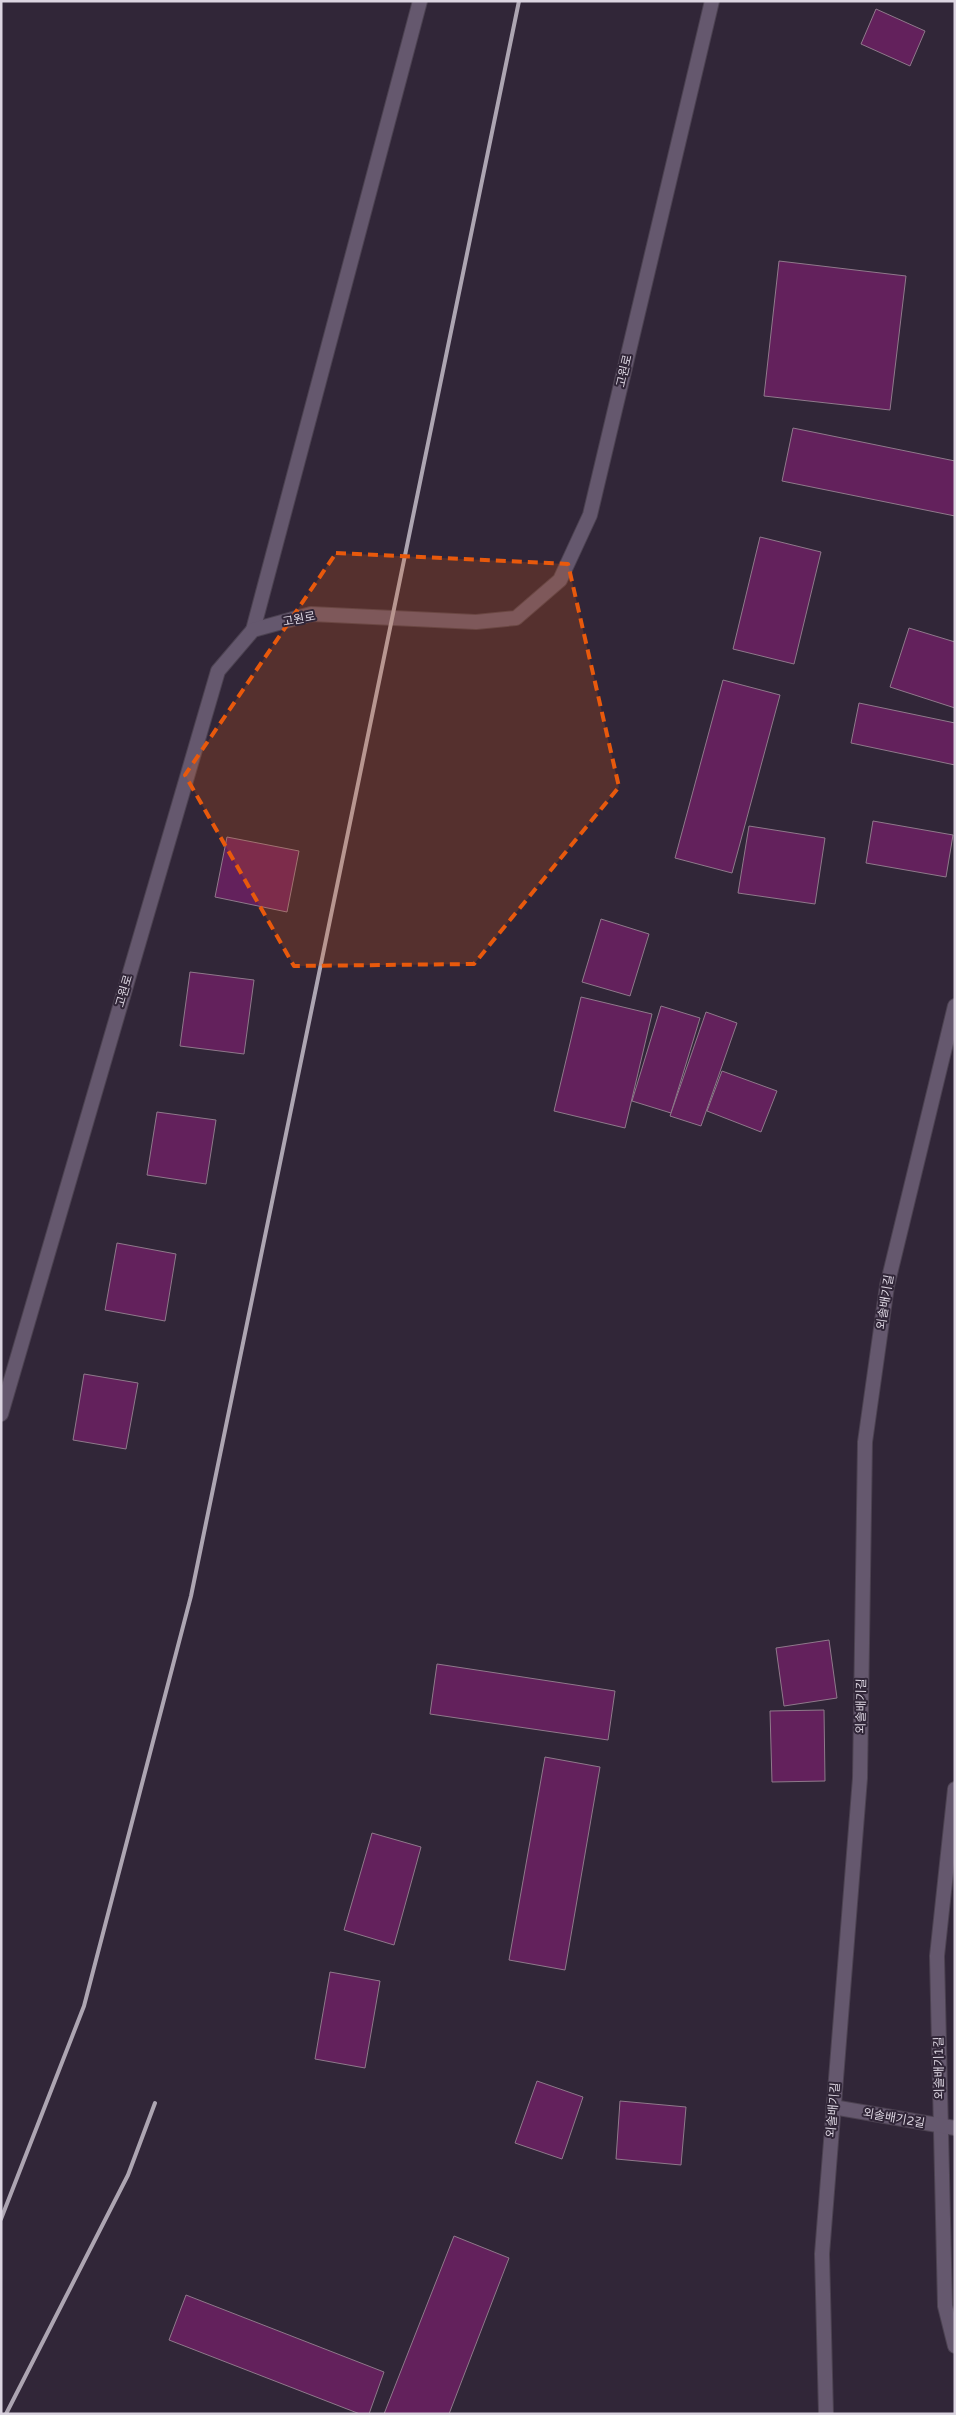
<svg xmlns="http://www.w3.org/2000/svg" width="956" height="2415" viewBox="0 0 956 2415" font-family="'Varela Round','Noto Sans KR',sans-serif">
  <rect width="100%" height="100%" fill="#312638"/>
  <g fill="#63215c" stroke="#8f798b">
    <path d="M 876,9 L 925,31 L 910,66 L 861,44 Z"/>
    <path d="M 779,261 L 906,276 L 890,410 L 764,396 Z"/>
    <path d="M 793,428 L 955,461 L 955,516 L 782,481 Z"/>
    <path d="M 760,537 L 821,552 L 794,664 L 733,649 Z"/>
    <path d="M 909,628 L 955,642 L 955,708 L 890,687 Z"/>
    <path d="M 723,680 L 780,695 L 732,873 L 675,858 Z"/>
    <path d="M 859,703 L 955,723 L 955,765 L 851,743 Z"/>
    <path d="M 873,821 L 953,835 L 946,877 L 866,863 Z"/>
    <path d="M 749,826 L 825,838 L 815,904 L 738,893 Z"/>
    <path d="M 227,837 L 299,851 L 287,912 L 215,897 Z"/>
    <path d="M 601,919 L 649,934 L 630,996 L 582,982 Z"/>
    <path d="M 190,972 L 254,980 L 244,1054 L 180,1046 Z"/>
    <path d="M 581,997 L 652,1014 L 625,1128 L 554,1111 Z"/>
    <path d="M 661,1006 L 700,1018 L 671,1113 L 632,1101 Z"/>
    <path d="M 706,1012 L 737,1023 L 701,1126 L 670,1116 Z"/>
    <path d="M 722,1071 L 777,1091 L 761,1132 L 707,1111 Z"/>
    <path d="M 157,1112 L 216,1120 L 206,1184 L 147,1175 Z"/>
    <path d="M 117,1243 L 176,1254 L 165,1321 L 105,1310 Z"/>
    <path d="M 84,1374 L 138,1383 L 126,1449 L 73,1440 Z"/>
    <path d="M 829,1640 L 837,1698 L 784,1706 L 776,1648 Z"/>
    <path d="M 437,1664 L 615,1691 L 608,1740 L 430,1714 Z"/>
    <path d="M 824,1710 L 825,1781 L 772,1782 L 770,1711 Z"/>
    <path d="M 545,1757 L 600,1767 L 565,1970 L 509,1960 Z"/>
    <path d="M 372,1833 L 421,1847 L 394,1945 L 344,1930 Z"/>
    <path d="M 330,1972 L 380,1981 L 365,2068 L 315,2059 Z"/>
    <path d="M 537,2081 L 583,2097 L 562,2159 L 515,2143 Z"/>
    <path d="M 620,2101 L 686,2107 L 681,2165 L 616,2159 Z"/>
    <path d="M 454,2236 L 509,2258 L 449,2414 L 384,2414 Z"/>
    <path d="M 186,2295 L 384,2372 L 369,2414 L 360,2414 L 169,2340 Z"/>
  </g>
  <g fill="none" stroke-linecap="round" stroke-linejoin="round">
    <g stroke="#4c4251" stroke-width="16">
      <g id="minor">
        <path d="M 253,630 L 420,1"/>
        <path d="M 955,1789 L 937,1956 L 945,2306 L 955,2346"/>
        <path d="M 833,2107 L 955,2128"/>
        <path d="M 826,2414 L 822,2254 L 860,1778 L 865,1442 L 887,1286 L 955,1006"/>
      </g>
    </g>
    <g stroke="#4c4251" stroke-width="16">
      <path id="tertiary" d="M 1,1414 L 218,671 L 253,630 L 311,614 L 476,622 L 516,618 L 560,580 L 590,515 L 712,1"/>
    </g>
    <use href="#minor" stroke="#65586e" stroke-width="14"/>
    <use href="#tertiary" stroke="#65586e" stroke-width="14"/>
    <g stroke="#ada5b2" stroke-width="4">
      <path d="M 1,2219 L 84,2006 L 191,1596 L 519,1"/>
      <path d="M 6,2414 L 128,2175 L 155,2103"/>
    </g>
  </g>
  <path fill="#e8590c" fill-opacity="0.2" stroke="#e8590c" stroke-width="4" stroke-dasharray="10 6" stroke-linejoin="round" d="M 336,553 L 568,564 L 619,787 L 474,964 L 294,966 L 185,775 Z"/>
  <g text-anchor="middle" stroke-width="4" stroke-linejoin="round" paint-order="stroke">
    <g font-size="12" fill="#dcd5e1" stroke="#312638">
      <text transform="translate(624 371) rotate(-77)" y="4">고원로</text>
      <text transform="translate(299 619) rotate(-11)" y="4">고원로</text>
      <text transform="translate(124 991) rotate(-74)" y="4">고원로</text>
      <text transform="translate(885 1302) rotate(-81)" y="4">외솔배기길</text>
      <text transform="translate(861 1706) rotate(-89)" y="4">외솔배기길</text>
      <text transform="translate(939 2068) rotate(-91)" y="4">외솔배기1길</text>
      <text transform="translate(833 2110) rotate(-85)" y="4">외솔배기길</text>
      <text transform="translate(894 2118) rotate(10)" y="4">외솔배기2길</text>
    </g>
  </g>
  <rect width="956" height="2415" fill="none" stroke="#dcd5e1" stroke-width="5"/>
</svg>
